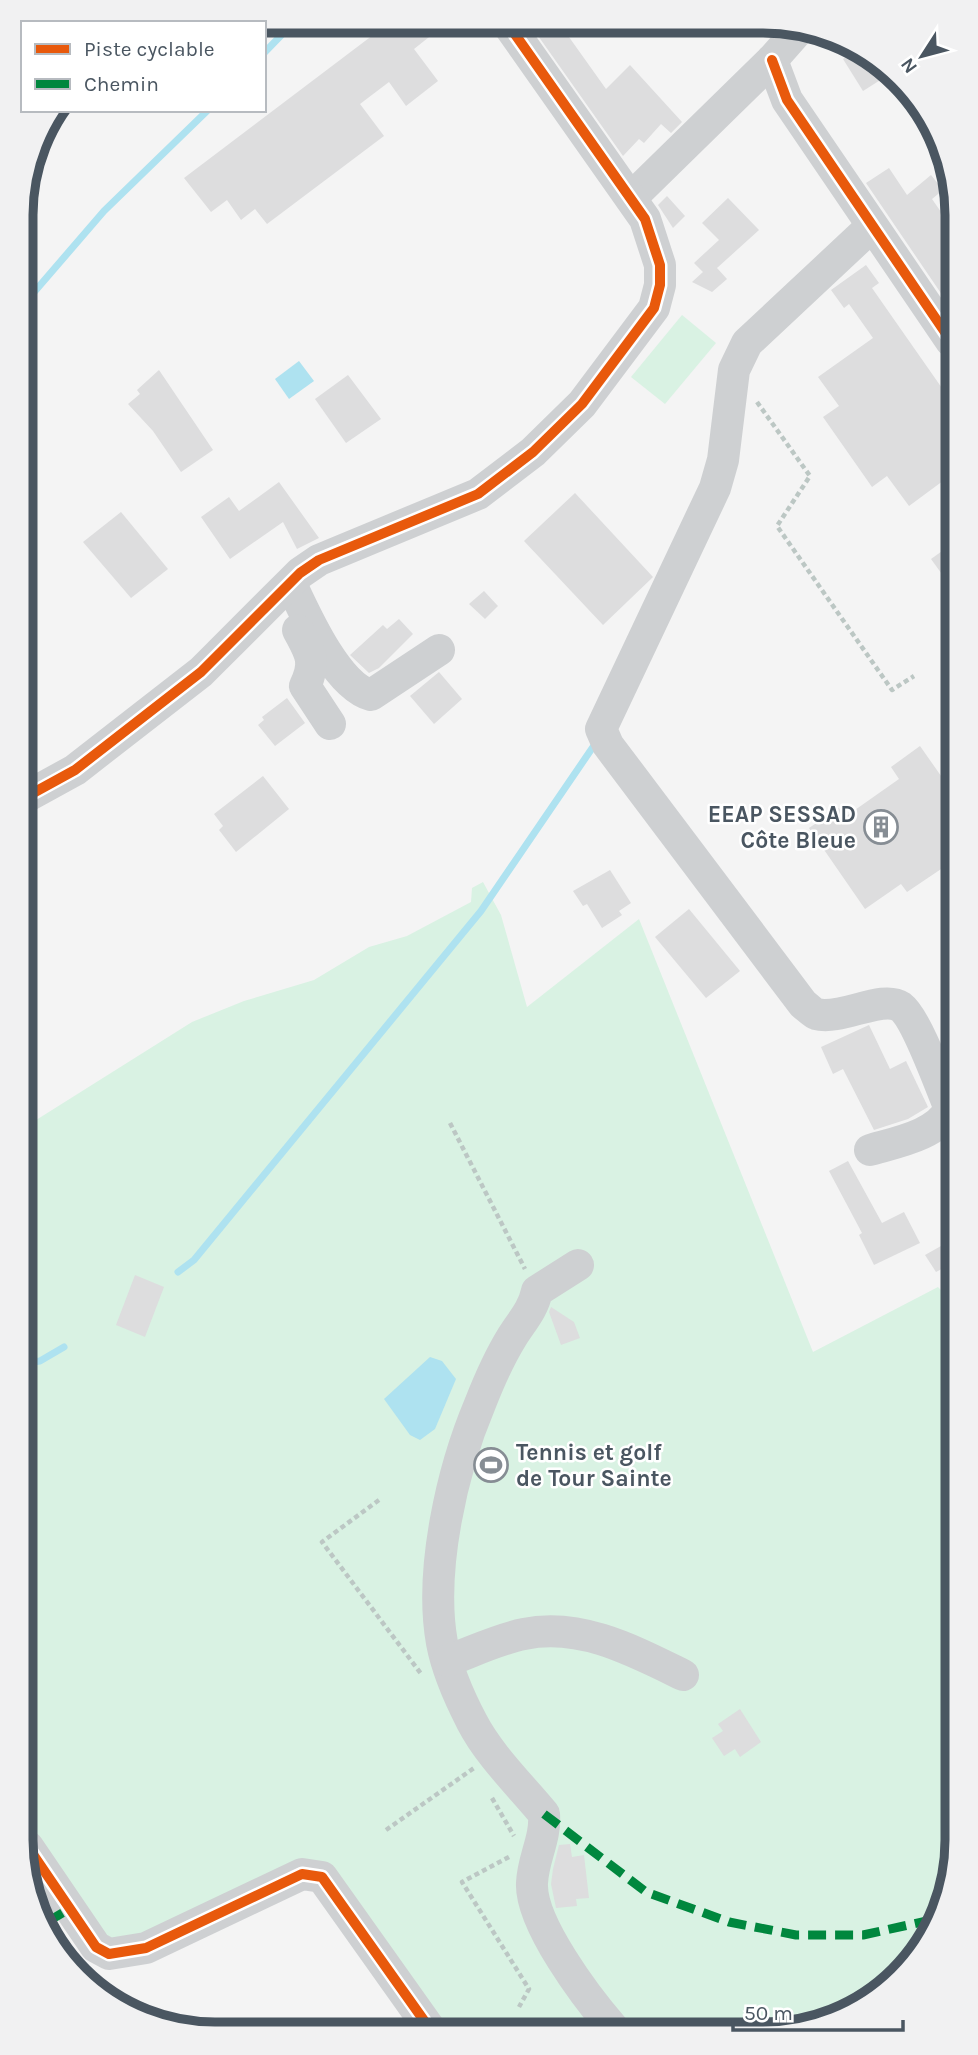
<svg xmlns="http://www.w3.org/2000/svg" width="978" height="2055" viewBox="0 0 978 2055" font-family="Karla,sans-serif">
  <rect width="100%" height="100%" fill="#f4f4f4"/>
  <g fill="#d9f2e3">
    <path d="M 682,315 L 716,343 L 665,404 L 631,377 Z"/>
    <path d="M 483,882 L 501,915 L 527,1007 L 639,919 L 813,1352 L 938,1287 L 955,1305 L 956,1578 L 947,1603 L 956,1628 L 957,1853 L 942,1914 L 909,1967 L 813,2027 L 447,2029 L 320,1867 L 147,1940 L 101,1941 L 28,1835 L 25,1127 L 192,1022 L 244,1001 L 314,980 L 369,947 L 407,936 L 471,902 L 472,888 Z"/>
  </g>
  <g fill="#aee2f0">
    <path d="M 299,361 L 314,381 L 289,399 L 275,379 Z"/>
    <path d="M 430,1357 L 442,1361 L 456,1379 L 435,1429 L 420,1440 L 410,1435 L 384,1399 Z"/>
  </g>
  <g fill="none" stroke-linecap="round" stroke-linejoin="round">
    <g stroke="#aee2f0" stroke-width="7">
      <path d="M 264,53 L 295,21"/>
      <path d="M 23,305 L 104,211 L 208,110"/>
      <path d="M 178,1272 L 194,1260 L 481,911 L 595,744"/>
      <path d="M 26,1363 L 40,1361 L 64,1347"/>
    </g>
  </g>
  <g fill="#ddddde">
    <path d="M 384,22 L 448,22 L 414,49 L 438,81 L 406,106 L 389,82 L 360,104 L 384,136 L 267,224 L 255,209 L 241,220 L 227,200 L 211,212 L 184,178 L 373,35 L 371,32 Z"/>
    <path d="M 529,23 L 559,23 L 606,89 L 630,65 L 682,122 L 671,133 L 661,124 L 644,143 L 639,139 L 623,156 Z"/>
    <path d="M 855,52 L 891,70 L 893,72 L 863,91 L 843,59 Z"/>
    <path d="M 889,168 L 907,195 L 931,175 L 943,190 L 932,199 L 950,225 L 951,308 L 866,183 Z"/>
    <path d="M 667,196 L 685,216 L 673,228 L 658,205 Z"/>
    <path d="M 728,198 L 759,230 L 717,268 L 727,279 L 712,292 L 692,282 L 703,272 L 694,263 L 719,240 L 702,223 Z"/>
    <path d="M 866,265 L 879,283 L 872,288 L 951,401 L 951,475 L 909,506 L 887,476 L 872,487 L 823,417 L 839,406 L 818,377 L 873,338 L 849,304 L 844,308 L 831,290 Z"/>
    <path d="M 159,370 L 213,450 L 181,472 L 153,431 L 128,404 L 140,394 L 137,390 Z"/>
    <path d="M 348,375 L 381,419 L 346,443 L 315,399 Z"/>
    <path d="M 279,482 L 319,538 L 297,549 L 283,522 L 230,559 L 201,517 L 229,497 L 239,511 Z"/>
    <path d="M 575,493 L 653,577 L 603,625 L 524,541 Z"/>
    <path d="M 121,512 L 168,569 L 131,598 L 83,542 Z"/>
    <path d="M 952,544 L 952,588 L 931,559 Z"/>
    <path d="M 484,591 L 498,606 L 485,619 L 469,604 Z"/>
    <path d="M 399,619 L 413,634 L 379,668 L 369,673 L 350,655 L 383,625 L 387,629 Z"/>
    <path d="M 439,672 L 462,699 L 434,724 L 410,696 Z"/>
    <path d="M 287,698 L 305,723 L 275,746 L 258,725 L 264,720 L 262,717 Z"/>
    <path d="M 920,746 L 953,793 L 953,861 L 907,892 L 901,884 L 865,909 L 809,828 L 839,808 L 845,817 L 899,779 L 891,767 Z"/>
    <path d="M 263,776 L 289,809 L 236,852 L 219,830 L 223,826 L 214,814 Z"/>
    <path d="M 610,870 L 631,903 L 619,911 L 622,915 L 602,928 L 587,904 L 583,906 L 573,891 Z"/>
    <path d="M 689,909 L 740,971 L 706,998 L 655,937 Z"/>
    <path d="M 869,1025 L 890,1069 L 906,1061 L 928,1107 L 908,1119 L 874,1130 L 843,1069 L 833,1074 L 821,1047 Z"/>
    <path d="M 848,1161 L 882,1223 L 904,1212 L 920,1243 L 874,1265 L 859,1235 L 862,1233 L 829,1171 Z"/>
    <path d="M 941,1246 L 951,1264 L 936,1272 L 925,1255 Z"/>
    <path d="M 135,1275 L 164,1287 L 145,1337 L 116,1325 Z"/>
    <path d="M 551,1307 L 574,1322 L 580,1338 L 561,1345 L 549,1312 Z"/>
    <path d="M 740,1709 L 761,1742 L 740,1757 L 735,1749 L 724,1756 L 712,1738 L 723,1731 L 718,1724 Z"/>
    <path d="M 570,1844 L 572,1857 L 584,1855 L 589,1898 L 576,1899 L 577,1906 L 556,1908 L 551,1884 L 553,1869 L 559,1845 Z"/>
  </g>
  <g fill="none" stroke-linecap="round" stroke-linejoin="round">
    <g stroke="#bcc7c4" stroke-width="4.5" stroke-dasharray="5 3.5" stroke-linecap="butt">
      <path d="M 757,402 L 810,476 L 777,526 L 892,690 L 914,676"/>
      <path d="M 450,1123 L 525,1269"/>
      <path d="M 379,1500 L 322,1542 L 422,1675"/>
      <path d="M 492,1798 L 514,1836"/>
      <path d="M 386,1830 L 474,1768"/>
      <path d="M 509,1857 L 462,1882 L 529,1989 L 519,2007"/>
    </g>
    <g stroke="#ced0d2" stroke-width="32">
      <path d="M 772,60 L 787,100 L 951,341"/>
      <path d="M 632,197 L 772,60 L 802,26"/>
      <path d="M 291,584 C 306,616 337,686 371,695 L 439,650"/>
      <path d="M 298,630 C 310,653 317,661 305,686 L 330,724"/>
      <path d="M 24,798 L 75,770 L 201,672 L 300,573 L 319,560 L 478,494 L 533,452 L 582,404 L 654,308 L 660,285 L 660,265 L 645,219 L 507,23"/>
      <path d="M 870,1150 C 897,1142 937,1135 950,1109 C 941,1088 917,1019 901,1007 C 882,994 841,1021 816,1014 C 812,1012 807,1007 803,1004 L 608,745 L 601,729 L 715,488 L 723,460 L 734,370 L 747,343 L 871,227"/>
      <path d="M 578,1265 L 537,1291 C 533,1310 522,1321 512,1337 C 499,1358 489,1381 480,1404 C 452,1470 429,1571 442,1643 C 447,1670 459,1697 472,1722 C 489,1755 520,1785 544,1814 C 546,1839 533,1858 532,1883 C 530,1923 587,1998 613,2028"/>
      <path d="M 447,1661 C 472,1652 498,1639 524,1634 C 580,1622 634,1651 683,1675"/>
      <path d="M 28,1847 L 96,1947 L 109,1954 L 146,1948 L 302,1874 L 322,1877 L 430,2029"/>
    </g>
    <g stroke="#00873e" stroke-width="9" stroke-dasharray="18 9" stroke-linecap="butt">
      <path d="M 544,1814 L 646,1892 L 729,1922 L 796,1935 L 863,1935 L 940,1918"/>
      <path d="M 47,1922 L 69,1909"/>
    </g>
    <g stroke="#fff" stroke-width="15">
      <g id="cycleway">
        <path d="M 772,60 L 787,100 L 951,341"/>
        <path d="M 24,798 L 75,770 L 201,672 L 300,573 L 319,560 L 478,494 L 533,452 L 582,404 L 654,308 L 660,285 L 660,265 L 645,219 L 507,23"/>
        <path d="M 28,1847 L 96,1947 L 109,1954 L 146,1948 L 302,1874 L 322,1877 L 430,2029"/>
      </g>
    </g>
    <use href="#cycleway" stroke="#e8590c" stroke-width="10"/>
  </g>
  <defs>
    <g id="building-ring" transform="scale(1.75)"><circle r="9.5" fill="#fff" stroke="#868d94" stroke-width="1.5"/><path d="M-4-6H4V6H1V3H-1V6H-4ZM-2.5-4.3h1.7v1.8h-1.7ZM.8-4.3h1.7v1.8H.8ZM-2.5-1h1.7V.8h-1.7ZM.8-1h1.7V.8H.8Z" fill="#868d94"/></g>
    <g id="stadium-ring" transform="scale(1.75)"><circle r="9.5" fill="#fff" stroke="#868d94" stroke-width="1.5"/><path d="M0-5a6.5 5 0 1 0 0 10a6.5 5 0 1 0 0-10ZM-3.5-1.8h7v3.6h-7Z" fill="#868d94"/></g>
  </defs>
  <g fill-rule="evenodd">
    <use href="#building-ring" x="881" y="827"/>
    <use href="#stadium-ring" x="491" y="1465"/>
  </g>
  <g text-anchor="middle" stroke-width="5" stroke-linejoin="round" paint-order="stroke">
    <g font-size="23" font-weight="bold" fill="#4a5661" stroke="#fff" text-anchor="end">
      <text x="856" y="822">EEAP SESSAD<tspan x="856" dy="26">Côte Bleue</tspan></text>
      <text x="516" y="1460" text-anchor="start">Tennis et golf<tspan x="516" dy="26">de Tour Sainte</tspan></text>
    </g>
  </g>
  <path d="M0 0H978V2055H0ZM215 33H763A182 182 0 0 1 945 215V1840A182 182 0 0 1 763 2022H215A182 182 0 0 1 33 1840V215A182 182 0 0 1 215 33Z" fill="#f1f1f2" fill-rule="evenodd"/>
  <path fill="none" stroke="#4a5661" stroke-width="9" d="M215 33H763A182 182 0 0 1 945 215V1840A182 182 0 0 1 763 2022H215A182 182 0 0 1 33 1840V215A182 182 0 0 1 215 33Z"/>
  <rect x="21" y="21" width="245" height="91" fill="#ffffff" stroke="#b7bbc0" stroke-width="2"/>
  <rect x="35" y="44" width="35" height="10" fill="#e8590c" stroke="#b7bbc0" stroke-width="2"/>
  <text x="84" y="56" font-size="21" fill="#4a5661">Piste cyclable</text>
  <rect x="35" y="79" width="35" height="10" fill="#00873e" stroke="#b7bbc0" stroke-width="2"/>
  <text x="84" y="91" font-size="21" fill="#4a5661">Chemin</text>
  <g transform="translate(922 56) rotate(234)" stroke="#ffffff" stroke-width="5" paint-order="stroke">
  <path d="M0-5L12 26L0 18L-12 26Z" fill="#4a5661"/>
  <text y="-10" font-size="19" font-weight="bold" text-anchor="middle" fill="#4a5661">N</text>
  </g>
  <path d="M733 2020v10h170v-10" fill="none" stroke="#4a5661" stroke-width="3.5"/>
  <text x="744" y="2020" font-size="21" fill="#4a5661" stroke="#ffffff" stroke-width="5" paint-order="stroke">50 m</text>
</svg>
